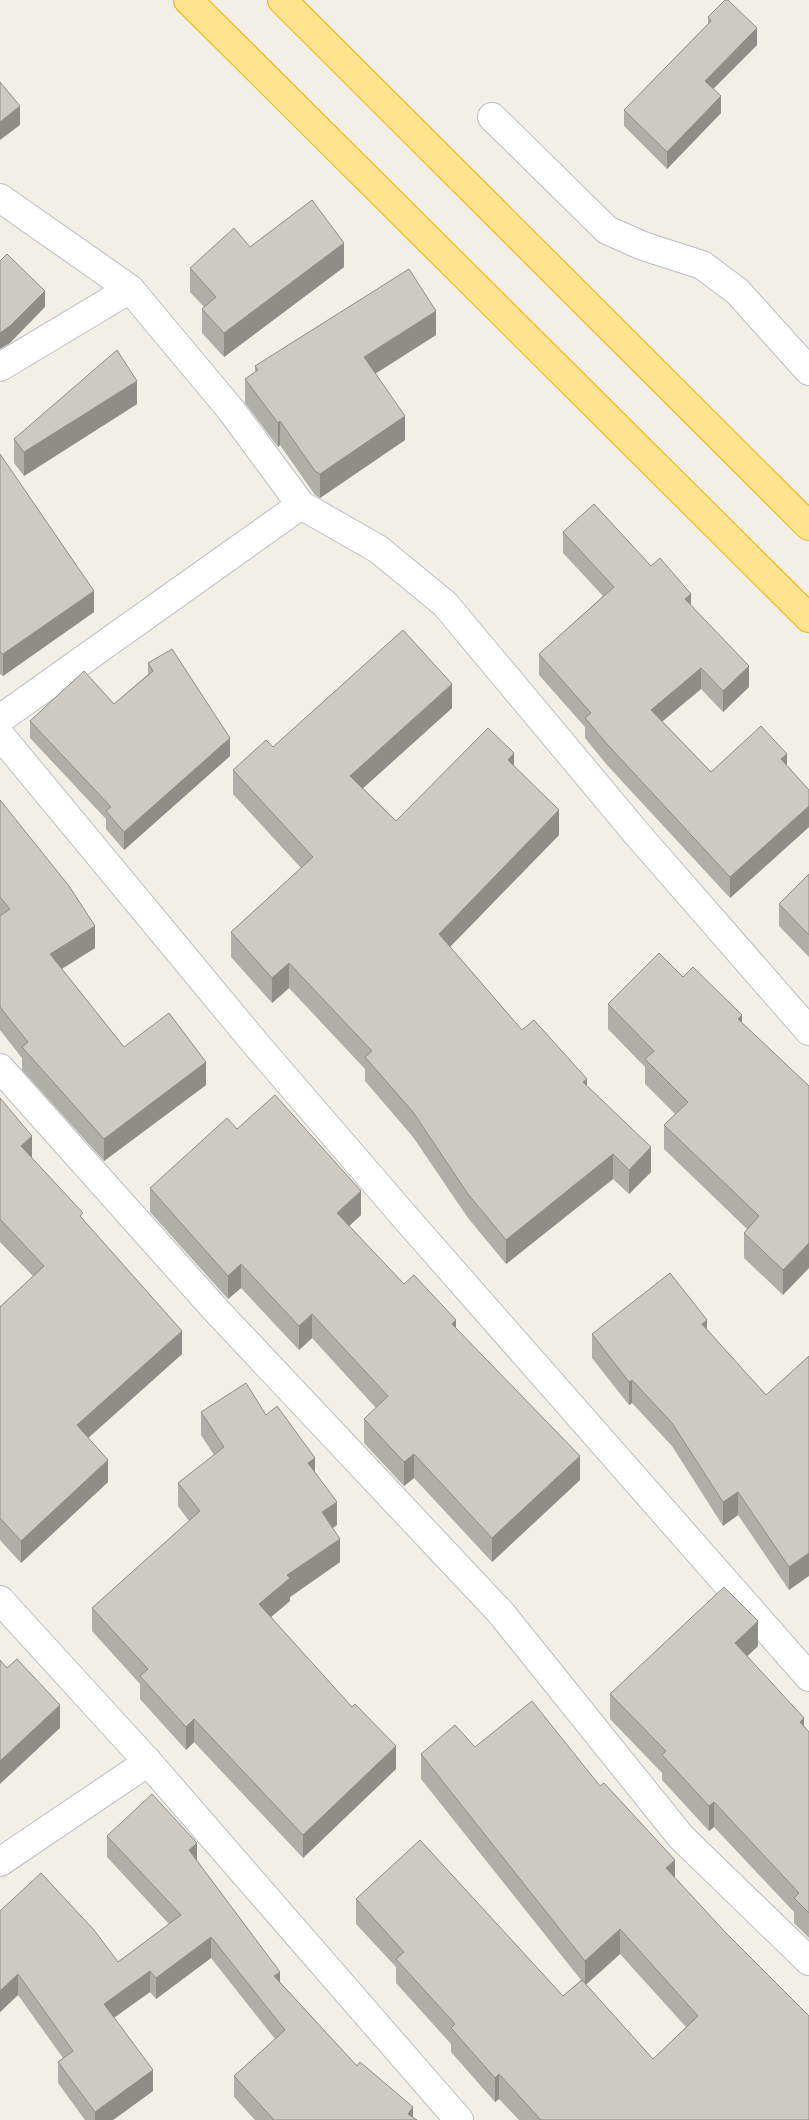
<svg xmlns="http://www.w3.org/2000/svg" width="809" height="2120" viewBox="0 0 809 2120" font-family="Ubuntu,sans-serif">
  <rect width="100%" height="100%" fill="#f1efe6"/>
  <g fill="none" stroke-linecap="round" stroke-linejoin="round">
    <g stroke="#babec3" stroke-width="30">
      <g id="street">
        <path d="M 492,117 L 607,230 L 643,246 L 702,265 L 737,291 L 809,371"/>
        <path d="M 0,198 L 130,289 L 231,410 L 301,505 L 378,549 L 445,604 L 638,835 L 809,1031"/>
        <path d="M 0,367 L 130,289"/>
        <path d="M 0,719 L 301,505"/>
        <path d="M 0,735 L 255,1043 L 404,1216 L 809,1677"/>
        <path d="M 0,1068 L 215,1309 L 501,1613 L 681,1837 L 809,1961"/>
        <path d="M 0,1600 L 148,1762 L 459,2120"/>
        <path d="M 0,1862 L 148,1762"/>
      </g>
    </g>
    <g stroke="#f7ae00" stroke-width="30">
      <g id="highway">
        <path d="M 188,0 L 809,618"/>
        <path d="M 282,0 L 809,526"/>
      </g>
    </g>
    <use href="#street" stroke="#fff" stroke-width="28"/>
    <use href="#highway" stroke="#ffe48f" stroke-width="28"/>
  </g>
  <g fill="#afaea8" fill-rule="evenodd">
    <path d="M 708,17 L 757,45 L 713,89 L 721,113 L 667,169 L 624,126 L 624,110 L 708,24 Z"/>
    <path d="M 250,247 L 344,267 L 224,357 L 202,333 L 202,309 L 204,307 L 190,292 L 190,268 Z"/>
    <path d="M 436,335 L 375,373 L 405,440 L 320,498 L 315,495 L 280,445 L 278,447 L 245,403 L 245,379 L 255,373 L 255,366 Z"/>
    <path d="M 137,404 L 24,476 L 14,463 L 14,439 Z"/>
    <path d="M 0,454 L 94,612 L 3,676 L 0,674 Z"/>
    <path d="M 563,532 L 651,566 L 691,605 L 749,687 L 723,712 L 701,689 L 662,721 L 711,772 L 787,766 L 809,790 L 809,827 L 730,898 L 607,765 L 585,738 L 585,727 L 539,675 L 539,654 L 603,596 L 563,553 Z"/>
    <path d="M 148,663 L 230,756 L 124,850 L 106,829 L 106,819 L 30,738 L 30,721 L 114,704 L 148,674 Z"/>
    <path d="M 452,708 L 363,788 L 396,821 L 514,766 L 559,835 L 450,947 L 522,1030 L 587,1086 L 651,1172 L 629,1194 L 613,1179 L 506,1264 L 468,1218 L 413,1137 L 365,1081 L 365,1069 L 289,988 L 272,1003 L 231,957 L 231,932 L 301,868 L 233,794 L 233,770 L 273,747 Z"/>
    <path d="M 0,800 L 95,948 L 62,969 L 124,1047 L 206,1085 L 104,1161 L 22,1070 L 22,1058 L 0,1030 Z"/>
    <path d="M 809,874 L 809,957 L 779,926 L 779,904 Z"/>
    <path d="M 683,977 L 742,1023 L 809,1086 L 783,1295 L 744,1258 L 744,1233 L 747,1229 L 664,1149 L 664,1125 L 675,1114 L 645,1084 L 645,1067 L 608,1029 L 608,1004 Z"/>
    <path d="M 0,1098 L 32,1158 L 83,1219 L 182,1354 L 88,1438 L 108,1482 L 21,1563 L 0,1540 L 0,1307 L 33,1276 L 0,1242 Z"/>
    <path d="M 237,1129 L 361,1215 L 349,1226 L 404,1284 L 456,1328 L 580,1480 L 492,1562 L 414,1478 L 404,1486 L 364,1443 L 364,1419 L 376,1408 L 312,1338 L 299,1350 L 241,1288 L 228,1299 L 150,1212 L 150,1188 Z"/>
    <path d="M 707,1330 L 766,1395 L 809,1356 L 789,1590 L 738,1515 L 723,1526 L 672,1446 L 632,1403 L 629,1405 L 592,1358 L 592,1334 Z"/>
    <path d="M 201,1412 L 266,1415 L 315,1473 L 337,1525 L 333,1528 L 340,1562 L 290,1597 L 290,1601 L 271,1617 L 396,1769 L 303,1858 L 194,1742 L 186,1750 L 140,1699 L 140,1684 L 92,1631 L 92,1608 L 189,1521 L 178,1506 L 178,1483 L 214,1455 L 201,1435 Z"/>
    <path d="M 758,1646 L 747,1656 L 809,1732 L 809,1938 L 794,1923 L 794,1912 L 714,1827 L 709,1831 L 662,1780 L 662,1773 L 610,1719 L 610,1694 Z"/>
    <path d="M 475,1747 L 600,1786 L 675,1877 L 809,2120 L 519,2120 L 499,2099 L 495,2102 L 451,2052 L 451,2044 L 396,1983 L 396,1967 L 356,1924 L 356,1899 L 563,1996 L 581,1980 L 421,1779 L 421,1754 ZM 620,1954 L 686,2027 L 653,2059 L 586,1985 Z"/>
    <path d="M 107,1836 L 197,1861 L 280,1982 L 357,2066 L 413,2118 L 417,2120 L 255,2120 L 234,2097 L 234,2076 L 275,2039 L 211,1958 L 156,1999 L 150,1992 L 114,2017 L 153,2091 L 113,2120 L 85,2120 L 58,2083 L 58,2062 L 63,2058 L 18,1995 L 0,2012 L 0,1911 L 118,1962 L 169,1924 L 107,1857 Z"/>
  </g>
  <g fill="#8f8d88">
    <path d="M 757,28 L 757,45 L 705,97 L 705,81 Z"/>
    <path d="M 721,96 L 721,113 L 667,169 L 667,152 Z"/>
    <path d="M 20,106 L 20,125 L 0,140 L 0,122 Z"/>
    <path d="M 344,243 L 344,267 L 224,357 L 224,333 Z"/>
    <path d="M 45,291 L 45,307 L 10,343 L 0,349 L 0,333 Z"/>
    <path d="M 436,311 L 436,335 L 364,381 L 364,357 Z"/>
    <path d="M 137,381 L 137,404 L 24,476 L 24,452 Z"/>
    <path d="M 405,416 L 405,440 L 320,498 L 320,474 Z"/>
    <path d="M 280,421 L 280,445 L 278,447 L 278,423 Z"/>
    <path d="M 94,591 L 94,612 L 3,676 L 3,654 Z"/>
    <path d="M 691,594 L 691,615 L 685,599 Z"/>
    <path d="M 749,666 L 749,687 L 723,712 L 723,691 Z"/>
    <path d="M 701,668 L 701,689 L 651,731 L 651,710 Z"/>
    <path d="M 452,684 L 452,708 L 350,800 L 350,776 Z"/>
    <path d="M 230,738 L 230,756 L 124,850 L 124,832 Z"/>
    <path d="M 514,753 L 514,778 L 508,760 Z"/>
    <path d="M 787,754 L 787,775 L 781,759 Z"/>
    <path d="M 809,806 L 809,827 L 730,898 L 730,877 Z"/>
    <path d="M 559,810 L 559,835 L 439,958 L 439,934 Z"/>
    <path d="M 95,926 L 95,948 L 50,976 L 50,954 Z"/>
    <path d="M 289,963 L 289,988 L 272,1003 L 272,978 Z"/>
    <path d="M 742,1015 L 742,1040 L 738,1019 Z"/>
    <path d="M 206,1062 L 206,1085 L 104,1161 L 104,1139 Z"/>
    <path d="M 587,1079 L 587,1103 L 583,1082 Z"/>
    <path d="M 32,1136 L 32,1158 L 21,1146 Z"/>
    <path d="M 651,1147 L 651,1172 L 629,1194 L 629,1170 Z"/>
    <path d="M 613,1154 L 613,1179 L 506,1264 L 506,1240 Z"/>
    <path d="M 361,1191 L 361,1215 L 337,1237 L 337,1213 Z"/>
    <path d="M 809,1243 L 809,1268 L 783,1295 L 783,1270 Z"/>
    <path d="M 241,1264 L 241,1288 L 228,1299 L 228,1276 Z"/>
    <path d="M 312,1314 L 312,1338 L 299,1350 L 299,1326 Z"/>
    <path d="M 456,1320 L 456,1344 L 452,1324 Z"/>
    <path d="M 707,1320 L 707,1343 L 702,1324 Z"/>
    <path d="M 182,1331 L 182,1354 L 77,1448 L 77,1425 Z"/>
    <path d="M 632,1380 L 632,1403 L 629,1405 L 629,1382 Z"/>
    <path d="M 414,1454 L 414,1478 L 404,1486 L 404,1462 Z"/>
    <path d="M 580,1456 L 580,1480 L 492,1562 L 492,1538 Z"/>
    <path d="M 315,1458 L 315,1481 L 308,1463 Z"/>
    <path d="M 108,1460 L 108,1482 L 21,1563 L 21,1541 Z"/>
    <path d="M 738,1492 L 738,1515 L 723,1526 L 723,1502 Z"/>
    <path d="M 337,1502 L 337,1525 L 322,1535 L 322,1512 Z"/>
    <path d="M 340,1539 L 340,1562 L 290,1597 L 290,1601 L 259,1627 L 259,1604 L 287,1575 Z"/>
    <path d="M 809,1553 L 809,1576 L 789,1590 L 789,1567 Z"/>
    <path d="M 758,1621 L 758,1646 L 735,1668 L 735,1643 Z"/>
    <path d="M 60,1705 L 60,1728 L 0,1784 L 0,1761 Z"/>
    <path d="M 804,1718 L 804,1743 L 800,1722 Z"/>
    <path d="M 194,1719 L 194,1742 L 186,1750 L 186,1727 Z"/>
    <path d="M 396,1746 L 396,1769 L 303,1858 L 303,1835 Z"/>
    <path d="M 714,1802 L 714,1827 L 709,1831 L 709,1806 Z"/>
    <path d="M 197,1843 L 197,1864 L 189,1850 Z"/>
    <path d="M 675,1860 L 675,1885 L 666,1868 Z"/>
    <path d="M 620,1929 L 620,1954 L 585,1985 L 585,1961 Z"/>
    <path d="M 211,1937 L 211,1958 L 156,1999 L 156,1978 Z"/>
    <path d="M 150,1971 L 150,1992 L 104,2025 L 104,2004 Z"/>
    <path d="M 280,1972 L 280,1993 L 274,1976 Z"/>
    <path d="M 18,1974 L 18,1995 L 0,2012 L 0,1991 Z"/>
    <path d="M 153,2070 L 153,2091 L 113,2120 L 95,2120 L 95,2112 Z"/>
    <path d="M 499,2074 L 499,2099 L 495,2102 L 495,2078 Z"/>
    <path d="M 413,2107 L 413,2120 L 408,2114 Z"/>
  </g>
  <g fill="#cccac3" stroke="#8f8d88">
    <path d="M 725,0 L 728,0 L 757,28 L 705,81 L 721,96 L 667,152 L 624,110 L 711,21 L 708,17 Z"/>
    <path d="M 0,82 L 20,106 L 0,122 Z"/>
    <path d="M 312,200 L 344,243 L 224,333 L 202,309 L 216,297 L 190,268 L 234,228 L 250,247 Z"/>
    <path d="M 7,254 L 45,291 L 10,326 L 0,333 L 0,261 Z"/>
    <path d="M 409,269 L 436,311 L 364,357 L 405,416 L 320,474 L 315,471 L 280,421 L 278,423 L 245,379 L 258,370 L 255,366 Z"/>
    <path d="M 117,350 L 137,381 L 24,452 L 14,439 Z"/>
    <path d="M 0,454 L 94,591 L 3,654 L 0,652 Z"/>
    <path d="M 594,504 L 651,566 L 660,558 L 691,594 L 685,599 L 749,666 L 723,691 L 701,668 L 651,710 L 711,772 L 761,726 L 787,754 L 781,759 L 809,790 L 809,806 L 730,877 L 607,744 L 585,718 L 591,713 L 539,654 L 614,587 L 563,532 Z"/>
    <path d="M 403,630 L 452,684 L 350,776 L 396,821 L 488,728 L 514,753 L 508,760 L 559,810 L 439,934 L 522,1030 L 534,1020 L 587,1079 L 583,1082 L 651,1147 L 629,1170 L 613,1154 L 506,1240 L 468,1194 L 413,1112 L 365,1057 L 372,1051 L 289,963 L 272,978 L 231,932 L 313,857 L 233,770 L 266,740 L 273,747 Z"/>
    <path d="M 172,649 L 230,738 L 124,832 L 106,811 L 111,807 L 30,721 L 84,671 L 114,704 L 153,671 L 148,663 Z"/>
    <path d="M 0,800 L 69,886 L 95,926 L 50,954 L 124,1047 L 169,1013 L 206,1062 L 104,1139 L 22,1047 L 28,1042 L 0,1007 L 0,916 L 10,909 L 0,897 Z"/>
    <path d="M 809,874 L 809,935 L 779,904 Z"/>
    <path d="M 659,953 L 683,977 L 693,967 L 742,1015 L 738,1019 L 809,1086 L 809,1243 L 783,1270 L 744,1233 L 759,1216 L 664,1125 L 688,1102 L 645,1059 L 654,1051 L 608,1004 Z"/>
    <path d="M 275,1095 L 361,1191 L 337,1213 L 404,1284 L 414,1275 L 456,1320 L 452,1324 L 580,1456 L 492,1538 L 414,1454 L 404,1462 L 364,1419 L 388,1396 L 312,1314 L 299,1326 L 241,1264 L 228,1276 L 150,1188 L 227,1118 L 237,1129 Z"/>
    <path d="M 0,1098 L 32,1136 L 21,1146 L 83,1213 L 80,1216 L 182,1331 L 77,1425 L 108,1460 L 21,1541 L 0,1518 L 0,1307 L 44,1266 L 0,1219 Z"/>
    <path d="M 670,1273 L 707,1320 L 702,1324 L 766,1395 L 809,1356 L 809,1553 L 789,1567 L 738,1492 L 723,1502 L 672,1423 L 632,1380 L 629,1382 L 592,1334 Z"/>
    <path d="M 246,1383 L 266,1415 L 277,1406 L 315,1458 L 308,1463 L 337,1502 L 322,1512 L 340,1539 L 287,1575 L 290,1578 L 259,1604 L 352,1707 L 355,1704 L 396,1746 L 303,1835 L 194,1719 L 186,1727 L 140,1676 L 148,1669 L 92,1608 L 200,1511 L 178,1483 L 224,1447 L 201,1412 Z"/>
    <path d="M 724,1587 L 758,1621 L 735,1643 L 804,1718 L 800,1722 L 809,1732 L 809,1913 L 794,1898 L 799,1893 L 714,1802 L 709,1806 L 662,1755 L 666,1751 L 610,1694 Z"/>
    <path d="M 17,1659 L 60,1705 L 0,1761 L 0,1660 L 7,1668 Z"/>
    <path d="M 532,1701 L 600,1786 L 604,1783 L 675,1860 L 666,1868 L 727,1934 L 809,2016 L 809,2120 L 541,2120 L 499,2074 L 495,2078 L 451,2028 L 455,2024 L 396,1959 L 404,1952 L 356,1899 L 420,1840 L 563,1996 L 582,1980 L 653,2059 L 698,2016 L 620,1929 L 585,1961 L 421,1754 L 455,1725 L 475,1747 Z"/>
    <path d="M 152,1794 L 197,1843 L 189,1850 L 280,1972 L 274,1976 L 357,2066 L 360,2062 L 413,2107 L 408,2114 L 417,2120 L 274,2120 L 234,2076 L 285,2030 L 211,1937 L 156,1978 L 150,1971 L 104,2004 L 153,2070 L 95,2112 L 58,2062 L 73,2051 L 18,1974 L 0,1991 L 0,1911 L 41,1873 L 94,1930 L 118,1962 L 181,1915 L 107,1836 Z"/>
  </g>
</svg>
